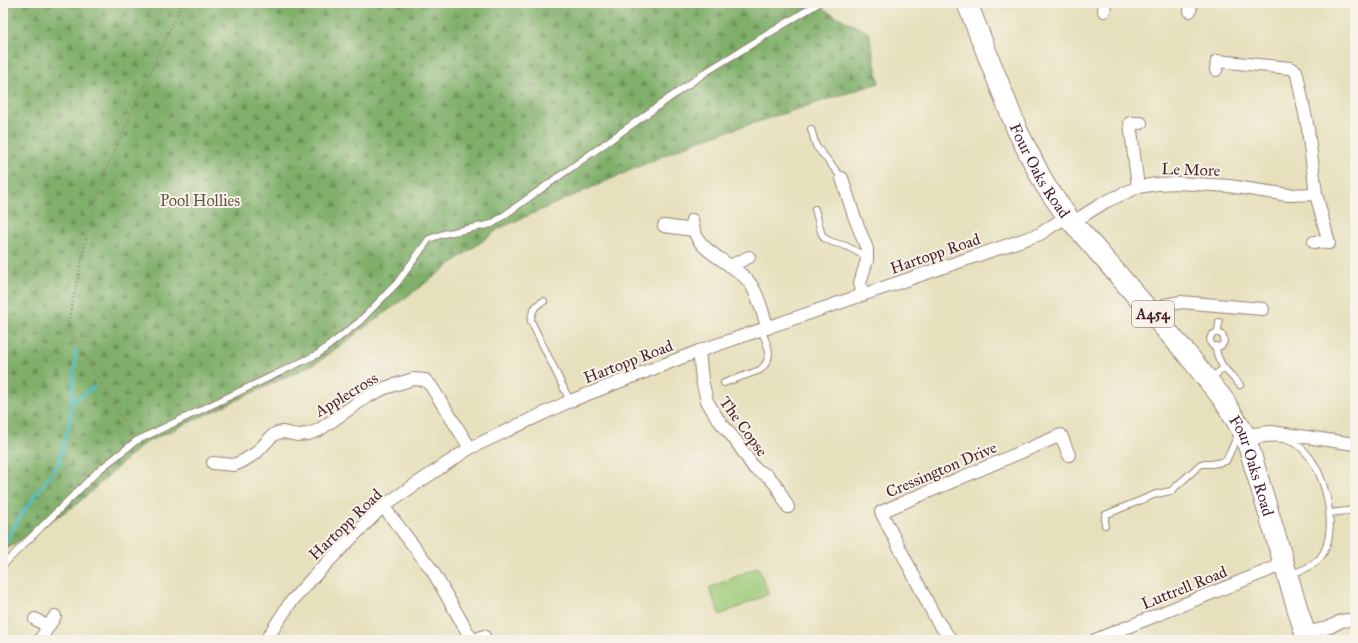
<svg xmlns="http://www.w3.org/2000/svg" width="1358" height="643" viewBox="0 0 1358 643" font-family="'IM FELL Great Primer',serif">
  <defs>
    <pattern id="forest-firs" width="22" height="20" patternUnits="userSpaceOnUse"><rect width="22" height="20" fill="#7faf69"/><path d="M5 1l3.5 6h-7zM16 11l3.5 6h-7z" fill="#6a8e57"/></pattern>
  </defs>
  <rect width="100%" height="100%" fill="#f7f3e8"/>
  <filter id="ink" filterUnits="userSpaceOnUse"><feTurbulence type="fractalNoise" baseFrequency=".025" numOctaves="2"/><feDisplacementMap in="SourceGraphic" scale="8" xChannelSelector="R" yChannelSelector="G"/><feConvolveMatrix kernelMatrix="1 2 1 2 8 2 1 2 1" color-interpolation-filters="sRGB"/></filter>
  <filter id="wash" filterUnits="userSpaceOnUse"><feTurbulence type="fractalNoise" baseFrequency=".012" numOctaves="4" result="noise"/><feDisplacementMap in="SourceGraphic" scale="16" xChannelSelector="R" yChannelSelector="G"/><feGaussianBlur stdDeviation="0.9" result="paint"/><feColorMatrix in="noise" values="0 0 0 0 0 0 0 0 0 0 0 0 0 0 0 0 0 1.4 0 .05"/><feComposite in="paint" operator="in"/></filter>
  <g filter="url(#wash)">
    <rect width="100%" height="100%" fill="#e6e0bc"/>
    <path fill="url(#forest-firs)" stroke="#64674a" d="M 3,3 L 819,3 L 824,10 L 869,33 L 879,83 L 697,141 L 500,228 L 318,362 L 143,444 L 76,505 L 3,551 Z"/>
    <path fill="#9fcb79" stroke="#747552" d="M 758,567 L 769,594 L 720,615 L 709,588 Z"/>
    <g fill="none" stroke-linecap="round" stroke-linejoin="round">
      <g stroke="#50bec7" stroke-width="3">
        <path d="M 71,403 L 94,387"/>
        <path d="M 3,547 L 21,515 L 58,464 L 70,421 L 76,350"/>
      </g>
    </g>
  </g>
  <g filter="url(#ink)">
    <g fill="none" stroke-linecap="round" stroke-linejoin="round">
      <g stroke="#988074" stroke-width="8">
        <g id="service">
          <path d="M 811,129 L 816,146 L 842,178"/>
          <path d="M 815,209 L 821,232 L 824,238 L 832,242 L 846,246 L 867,257"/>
          <path d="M 544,301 C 535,305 532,310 531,321 L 570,401"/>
          <path d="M 1218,332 L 1219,322"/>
          <circle cx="1217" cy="340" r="7"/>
          <path d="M 1216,346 C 1216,363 1230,374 1240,385"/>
          <path d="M 1211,378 L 1224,368"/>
          <path d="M 724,383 L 760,370 C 775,357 768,345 761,330"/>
          <path d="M 1249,441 C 1263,440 1280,435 1294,443 C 1324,458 1342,531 1320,558 C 1312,567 1302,570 1291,574"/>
          <path d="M 1330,513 L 1355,510"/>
          <path d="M 1105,525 L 1105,515 L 1156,494 L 1171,491 L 1201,464 L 1212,464 L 1226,461 L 1239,433"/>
          <path d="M 3,565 L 98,471 L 136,441 L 318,354 L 359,322 L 397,283 L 429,239 L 443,234 L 492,224 L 706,72 L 819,3"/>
        </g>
      </g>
      <g stroke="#988074" stroke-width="14">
        <g id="minor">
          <path d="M 1104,11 L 1105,3"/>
          <path d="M 1190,11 L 1191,3"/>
          <path d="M 1216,70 L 1217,61 L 1290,68 L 1296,71 L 1298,79 L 1308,129 L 1316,194 L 1329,243 L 1314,242"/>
          <path d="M 842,178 L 854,216 L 867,249 L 867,260 L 860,283 L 863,295"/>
          <path d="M 1138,187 L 1130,123 L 1141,123"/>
          <path d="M 692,220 C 694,254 731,259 749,282 C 759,294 762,313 768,328"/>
          <path d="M 1073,222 L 1105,202 L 1138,187 L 1157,184 L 1178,183 L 1229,186 L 1289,195 L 1316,194"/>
          <path d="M 664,226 L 693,230"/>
          <path d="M 730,266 L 749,257"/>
          <path d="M 1153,314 L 1165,305 L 1181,302 L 1263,309"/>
          <path d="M 699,351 L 702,380 L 707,401 L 717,418 L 736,441 L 754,468 L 768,476 L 776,485 L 788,507"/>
          <path d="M 1245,435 L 1271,432 L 1355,444"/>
          <path d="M 213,463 L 234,465 L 243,461 L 256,453 L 272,436 L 277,433 L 283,432 L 297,435 L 308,434 L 319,430 L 365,398 L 385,388 L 413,379 L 425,380 L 431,386 L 470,448"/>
          <path d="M 383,506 L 432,570 L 472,640"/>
          <path d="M 35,619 L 48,627"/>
          <path d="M 1305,633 L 1330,627 L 1341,621 L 1355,619"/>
          <path d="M 40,640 L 55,616"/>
          <path d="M 266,640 L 290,603 L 318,572 L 383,506 L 470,448 L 570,401 L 699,351 L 1040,234 L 1067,216"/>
          <path d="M 474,640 L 484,636"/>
          <path d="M 951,640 L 936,619 L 881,512 L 1061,435 L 1069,455"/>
          <path d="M 1095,640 L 1284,564"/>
        </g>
      </g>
      <g stroke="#988074" stroke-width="22">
        <g id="primary">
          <path id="s1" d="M 967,3 L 1018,132 L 1045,185 L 1067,216 L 1187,354 L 1223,399 L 1245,435 L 1307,640"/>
        </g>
      </g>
      <path stroke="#988074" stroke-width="2" stroke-dasharray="1 3" stroke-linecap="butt" d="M 133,435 L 67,328 L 88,230 L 106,169 L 182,3"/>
      <use href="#service" stroke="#fff" stroke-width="6"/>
      <use href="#minor" stroke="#fff" stroke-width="12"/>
      <use href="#primary" stroke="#fff" stroke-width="20"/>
    </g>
  </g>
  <g text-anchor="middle" stroke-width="4" stroke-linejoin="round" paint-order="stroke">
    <rect fill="#f7f3e8" stroke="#7e5f64" stroke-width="1" x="1132" y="301" width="42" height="26" rx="3"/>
    <g font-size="15" font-weight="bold" fill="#4a1f2b">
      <text x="1153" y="319">A454</text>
    </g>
    <g font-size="16" fill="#4a1f2b" stroke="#f7f3e8">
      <text dy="6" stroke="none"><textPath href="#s1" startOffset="183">Four Oaks Road</textPath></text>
      <text transform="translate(1191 169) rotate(2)" y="6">Le More</text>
      <text transform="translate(935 253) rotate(-19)" y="6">Hartopp Road</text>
      <text transform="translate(628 361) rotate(-21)" y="6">Hartopp Road</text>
      <text transform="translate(346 394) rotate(-31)" y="6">Applecross</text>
      <text transform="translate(744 426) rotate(54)" y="6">The Copse</text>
      <text dy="6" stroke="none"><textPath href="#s1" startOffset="550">Four Oaks Road</textPath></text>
      <text transform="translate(941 469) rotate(-23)" y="6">Cressington Drive</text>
      <text transform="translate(345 524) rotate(-44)" y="6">Hartopp Road</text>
      <text transform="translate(1184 587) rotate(-22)" y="6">Luttrell Road</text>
    </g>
    <g font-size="16" fill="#645342" stroke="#f7f3e8">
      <text x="200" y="206">Pool Hollies</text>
    </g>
  </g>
  <rect width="1358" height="643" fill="none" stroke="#f7f3e8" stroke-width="16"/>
</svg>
